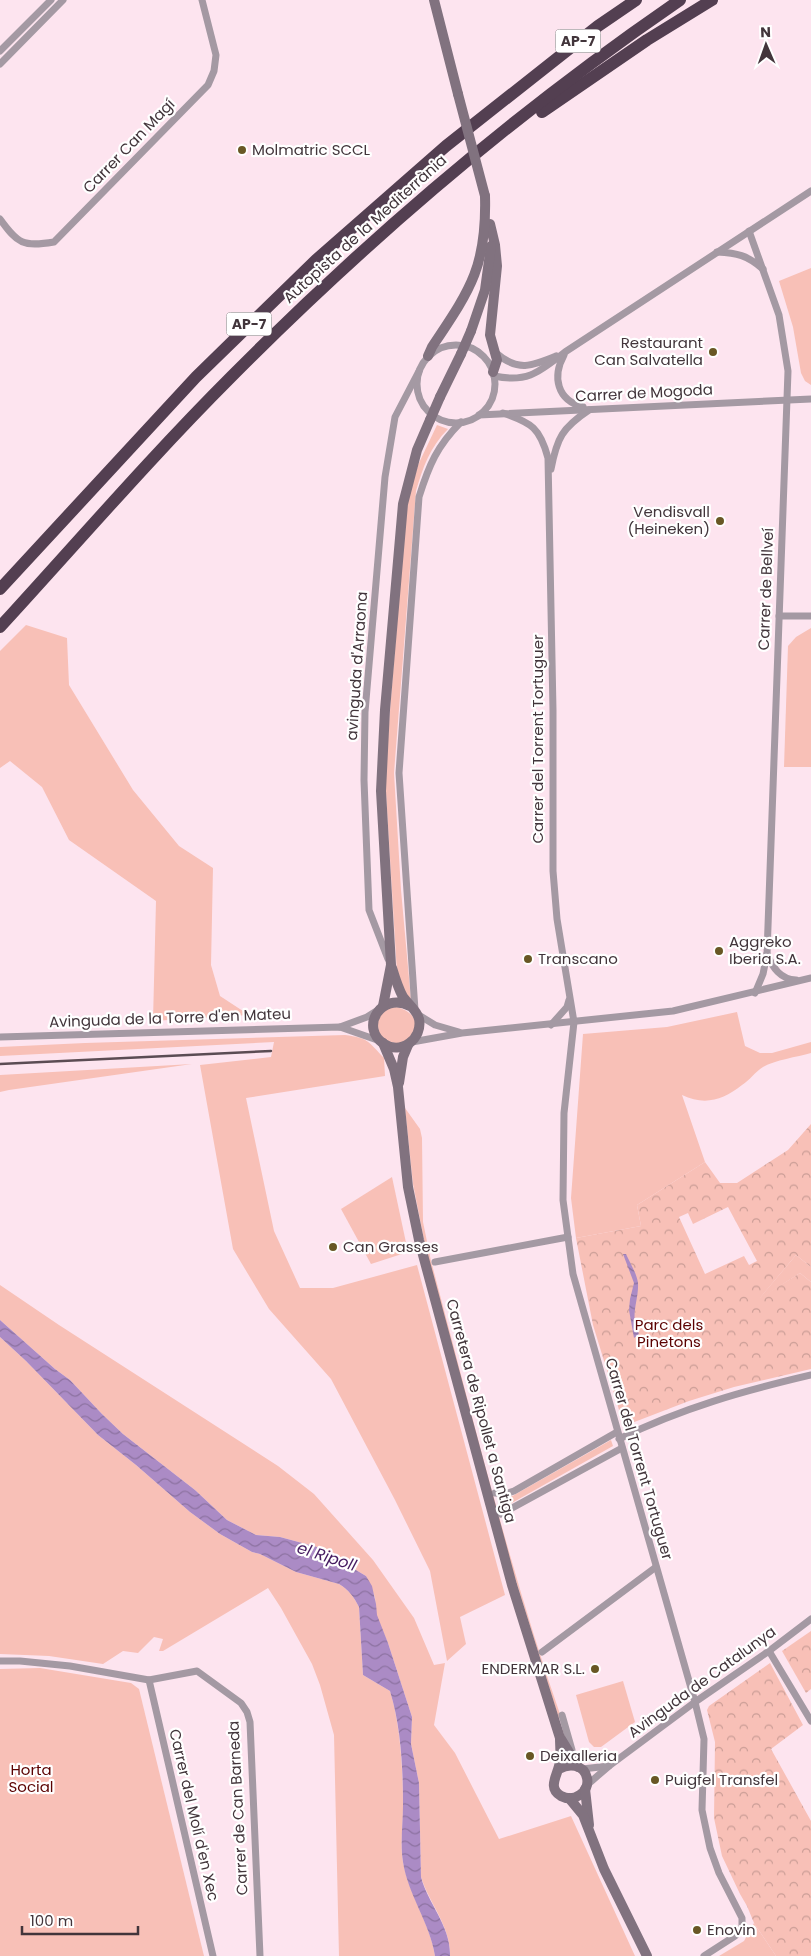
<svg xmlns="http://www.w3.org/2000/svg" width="811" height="1956" viewBox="0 0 811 1956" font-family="Poppins,sans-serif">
  <defs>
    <pattern id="park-crowns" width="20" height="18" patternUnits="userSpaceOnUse" patternTransform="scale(1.25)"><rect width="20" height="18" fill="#f8c0b7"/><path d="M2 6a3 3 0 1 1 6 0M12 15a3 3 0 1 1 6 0" fill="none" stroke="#ca9d96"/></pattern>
    <pattern id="water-waves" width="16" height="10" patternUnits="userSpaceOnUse" patternTransform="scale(1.25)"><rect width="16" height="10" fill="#ab8bc5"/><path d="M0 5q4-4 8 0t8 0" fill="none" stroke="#8d72a1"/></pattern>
  </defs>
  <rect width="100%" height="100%" fill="#fde4ef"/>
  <g fill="#f8c0b7">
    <path d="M 811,268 L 811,385 L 805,381 L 801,373 L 793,327 L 779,281 Z"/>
    <path d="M 437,425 L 448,429 C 430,447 423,467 416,491 L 394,773 L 401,890 L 411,1000 L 404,993 L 397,973 L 385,776 L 404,531 L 408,500 L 418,465 Z"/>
    <path d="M 26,625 L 67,638 L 69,685 L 133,790 L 179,846 L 213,868 L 211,965 L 220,996 L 249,1015 L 153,1021 L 156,901 L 69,840 L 42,787 L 10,761 L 0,768 L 0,651 Z"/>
    <path d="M 811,628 L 811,767 L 784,767 L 788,646 L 796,637 Z"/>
    <path d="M 396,1007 C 406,1009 418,1016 415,1029 C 414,1034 407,1041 403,1045 L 380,1039 C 377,1023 374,1010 396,1007 Z"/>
    <path d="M 737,1012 L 745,1046 L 760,1053 L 772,1053 L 811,1042 L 811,1053 C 797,1057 775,1060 763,1067 C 755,1072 750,1080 742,1085 C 723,1100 705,1106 682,1095 L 705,1162 L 637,1205 L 641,1226 L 576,1238 L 571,1198 L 583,1034 L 667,1027 Z"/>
    <path d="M 345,1035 C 368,1038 368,1041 384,1058 L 385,1076 L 246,1098 L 274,1231 L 300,1288 L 333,1288 L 417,1265 L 505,1595 L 460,1617 L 466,1644 L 447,1661 L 430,1571 L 395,1500 L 331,1379 L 269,1309 L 233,1249 L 200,1065 L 271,1057 L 274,1042 L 0,1056 L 0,1047 L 85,1043 Z"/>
    <path d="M 192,1064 L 9,1090 L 0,1092 L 0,1075 Z"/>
    <path d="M 405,1108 L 420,1129 L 422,1138 L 423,1222 L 431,1261 C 472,1414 509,1568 561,1717 L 559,1719 L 511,1565 L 426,1250 L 413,1184 Z"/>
    <path d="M 392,1177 L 408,1252 L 371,1264 L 341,1209 Z"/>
    <path d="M 796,1255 L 811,1267 L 811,1282 L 800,1273 L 758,1300 Z"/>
    <path d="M 0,1285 L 59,1325 L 278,1466 L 314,1494 L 373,1560 L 414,1618 L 434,1665 L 445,1663 L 434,1725 L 455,1753 L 499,1839 L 571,1816 L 635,1956 L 450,1956 C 451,1927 429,1903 421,1877 L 419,1783 L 411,1744 L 412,1717 L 388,1643 L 376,1615 L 375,1597 L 366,1576 L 317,1547 L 280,1537 L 256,1535 L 227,1520 L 195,1490 L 123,1434 L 102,1414 L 70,1380 L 55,1369 L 0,1320 Z"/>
    <path d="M 0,1337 L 26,1361 L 98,1435 L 136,1465 L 190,1512 L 220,1534 L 252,1552 L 260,1554 L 296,1572 L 339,1584 C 349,1590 354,1597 359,1607 L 363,1675 L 390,1691 C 401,1727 403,1772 403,1809 C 403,1826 400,1846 403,1862 C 409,1895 430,1923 435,1956 L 339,1956 L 334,1735 L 320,1685 L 312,1664 L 281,1608 L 268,1588 L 163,1651 L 159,1651 L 163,1639 L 154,1637 L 138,1653 L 123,1651 L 103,1664 L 49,1656 L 0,1654 Z"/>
    <path d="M 611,1440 L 613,1446 L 510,1504 L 507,1499 Z"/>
    <path d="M 40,1668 L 131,1683 L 139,1689 L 204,1956 L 0,1956 L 0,1669 Z"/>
    <path d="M 623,1681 L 635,1722 L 601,1747 L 594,1747 L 589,1742 L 576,1695 Z"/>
    <path d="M 754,1923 L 776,1956 L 719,1956 L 744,1941 Z"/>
  </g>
  <g fill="url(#park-crowns)" fill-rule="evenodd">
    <path d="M 811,1124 L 811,1267 L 796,1255 L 760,1298 L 800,1273 L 811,1282 L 811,1369 L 734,1387 L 689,1401 L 624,1426 L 593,1325 L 576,1238 L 641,1226 L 637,1205 L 705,1162 L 720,1183 L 737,1183 L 788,1150 ZM 728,1207 L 757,1261 L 749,1265 L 744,1256 L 705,1274 L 679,1217 L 688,1213 L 693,1224 Z"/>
    <path d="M 811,1631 L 811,1689 L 806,1693 L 782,1651 Z"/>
    <path d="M 770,1663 L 803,1725 L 771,1749 L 811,1821 L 811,1956 L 776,1956 L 754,1923 L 747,1906 L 740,1894 L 722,1856 L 714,1818 L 715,1742 L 707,1710 L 709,1706 Z"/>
  </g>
  <g fill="url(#water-waves)">
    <path d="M 623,1254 L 626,1254 C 630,1263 637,1274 638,1283 C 639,1301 629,1316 639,1334 L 634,1338 L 629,1310 L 630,1299 L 634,1283 Z"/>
    <path d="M 0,1320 L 55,1369 L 70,1380 L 102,1414 L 123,1434 L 195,1490 L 227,1520 L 256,1535 L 280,1537 L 317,1547 L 366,1576 L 372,1586 L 376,1604 L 377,1615 L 388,1643 L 412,1717 L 411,1744 L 419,1783 L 421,1877 C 428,1904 451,1926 450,1956 L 435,1956 C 430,1923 408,1895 403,1862 C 400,1844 403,1823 403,1805 C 403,1768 401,1727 390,1691 L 363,1675 L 359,1607 C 354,1597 349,1590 339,1584 L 296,1572 L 260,1554 L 252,1552 L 220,1534 L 190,1512 L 136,1465 L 98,1435 L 26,1361 L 0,1337 Z"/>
  </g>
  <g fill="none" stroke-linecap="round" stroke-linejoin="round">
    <g stroke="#a499a3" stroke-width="7">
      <path d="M 0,51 L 51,0"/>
      <path d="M 0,64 L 63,0"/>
      <path d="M 0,219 C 18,244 23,247 54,242 L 208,85 L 214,71 L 216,55 L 202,0"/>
      <path d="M 749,231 L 779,315 L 788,371 L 767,954 L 763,974 L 755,993"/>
      <path d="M 717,252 C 737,253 747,255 763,269"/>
      <circle cx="456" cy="384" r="39"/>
      <path d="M 496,353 C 518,372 532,366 556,356"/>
      <path d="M 564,355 C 552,377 557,400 583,407"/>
      <path d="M 494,376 C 528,383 539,372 565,352 L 811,191"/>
      <path d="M 503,413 C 532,423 540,428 548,458 L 553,710 L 553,871 L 557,919 L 574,1022 L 564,1113 L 563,1200 L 573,1274 L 695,1702 L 704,1739 L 702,1810 L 710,1848 L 719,1873 L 742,1918 L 742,1929 L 735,1936 L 704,1956"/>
      <path d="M 479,415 L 811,399"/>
      <path d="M 551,469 C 557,438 562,428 589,410"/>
      <path d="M 779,616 L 811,616"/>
      <path d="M 767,954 C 773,968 780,979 796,980"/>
      <path d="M 388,959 L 369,910 L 364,780 L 365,712 L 385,477 L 395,417 L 419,371"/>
      <path d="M 415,1010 L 399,773 L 419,497 C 429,465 437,446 461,422"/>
      <path d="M 417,1014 L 435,1025 L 459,1032"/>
      <path d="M 551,1025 L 567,1007 L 569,1000"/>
      <path d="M 340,1027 L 367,1017 L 378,1010"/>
      <path d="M 0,1037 L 340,1027 L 380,1041"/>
      <path d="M 412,1042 L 462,1033 L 673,1011 L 811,978"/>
      <path d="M 435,1262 L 568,1237"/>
      <path d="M 619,1439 C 682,1408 743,1391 811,1375"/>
      <path d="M 495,1493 L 505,1494 L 514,1491 L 617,1432"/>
      <path d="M 501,1514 L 622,1448"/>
      <path d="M 769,1651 L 811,1721"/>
      <path d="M 542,1652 L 656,1567"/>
      <path d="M 0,1661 L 20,1661 L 70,1666 L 149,1680 L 197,1671 L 241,1703 L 247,1712 L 250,1722 L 260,1956"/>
      <path d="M 149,1680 L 213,1956"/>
      <path d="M 562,1715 L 572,1750"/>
      <path d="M 582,1769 L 609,1766"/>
      <path d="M 587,1785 L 609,1766 L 695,1702 L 769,1651 L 811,1619"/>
    </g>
    <g stroke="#81727f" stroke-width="10">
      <path d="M 434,0 L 458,94"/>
      <path d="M 490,224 L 495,245 L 497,266 L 490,335 L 497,360 L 493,372"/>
      <path d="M 471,331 L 485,290 L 491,246"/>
      <path d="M 428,356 L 432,347 C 470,290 487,267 485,196"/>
      <path d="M 440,397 L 461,354"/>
      <path d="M 392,968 C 395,978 398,988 403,997 C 408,1004 417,1010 419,1019 C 423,1039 401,1055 384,1044 C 359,1028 381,991 410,1006"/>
      <path d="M 383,1006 L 391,965 L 381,791 L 385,710 L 403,504 L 417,450 L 430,420"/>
      <path d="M 383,1043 L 394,1069 L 398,1087 L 408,1187 L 419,1240 L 512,1585 L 560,1738 C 560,1746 561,1754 560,1761 C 559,1774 546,1787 561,1796 C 574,1803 590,1792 587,1778 C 584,1764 569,1763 559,1769"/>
      <path d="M 399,1083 L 403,1057 L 408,1045"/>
      <path d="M 561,1739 L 578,1767"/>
      <path d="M 585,1789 L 589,1825"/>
      <path d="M 569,1798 L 583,1815 L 604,1869 L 647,1956"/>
    </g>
    <g stroke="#533f51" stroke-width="12">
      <path d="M 542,112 L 647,40 L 712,0"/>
      <path d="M 0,589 L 196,377 L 316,260 L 446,146 L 598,26 L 636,0"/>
      <path d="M 0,627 C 77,543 151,457 231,377 C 369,238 518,111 680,0"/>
    </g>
    <path stroke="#5b4c53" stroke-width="2.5" d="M 0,1064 L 271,1051"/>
    <g stroke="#81727f" stroke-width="10">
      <path d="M 458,94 L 485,196"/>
      <path d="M 461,354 L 471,331"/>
      <path d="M 430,420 L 440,397"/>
    </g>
  </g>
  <g fill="#685724" stroke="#fff" stroke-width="2">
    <circle cx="242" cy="150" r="5"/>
    <circle cx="713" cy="352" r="5"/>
    <circle cx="720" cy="521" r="5"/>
    <circle cx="719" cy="951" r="5"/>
    <circle cx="528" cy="959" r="5"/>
    <circle cx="333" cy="1247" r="5"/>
    <circle cx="595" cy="1669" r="5"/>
    <circle cx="530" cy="1756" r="5"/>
    <circle cx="655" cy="1780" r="5"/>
    <circle cx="697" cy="1930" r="5"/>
  </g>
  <g text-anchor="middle" stroke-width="4.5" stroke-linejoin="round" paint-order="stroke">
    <g fill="#fff" stroke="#7b7276" stroke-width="1">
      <rect x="555.5" y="29.5" width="45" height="23" rx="4"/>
      <rect x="226.5" y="312.5" width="45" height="23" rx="4"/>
    </g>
    <g font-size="14" font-weight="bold" fill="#42353b">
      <text x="578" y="46">AP-7</text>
      <text x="249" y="329">AP-7</text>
    </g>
    <g font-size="15" fill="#42353b" stroke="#fff">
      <text transform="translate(129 146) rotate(-46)" y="5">Carrer Can Magí</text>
      <text transform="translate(365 229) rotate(-42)" y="5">Autopista de la Mediterrània</text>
      <text transform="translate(644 393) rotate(-3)" y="5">Carrer de Mogoda</text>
      <text transform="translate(766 589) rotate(-88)" y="5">Carrer de Bellveí</text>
      <text transform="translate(357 666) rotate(-86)" y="5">avinguda d'Arraona</text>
      <text transform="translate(538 739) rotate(-90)" y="5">Carrer del Torrent Tortuguer</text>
      <text transform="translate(170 1018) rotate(-2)" y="5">Avinguda de la Torre d'en Mateu</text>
      <text transform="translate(481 1411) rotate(75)" y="5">Carretera de Ripollet a Santiga</text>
      <text transform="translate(639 1459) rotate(74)" y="5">Carrer del Torrent Tortuguer</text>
      <text transform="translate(702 1682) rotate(-36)" y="5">Avinguda de Catalunya</text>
      <text transform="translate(238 1808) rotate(-93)" y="5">Carrer de Can Barneda</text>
      <text transform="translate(194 1815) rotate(77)" y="5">Carrer del Molí d'en Xec</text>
    </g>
    <g font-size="15" fill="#42353b" stroke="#fff" text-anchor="start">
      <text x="252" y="155">Molmatric SCCL</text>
      <text x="703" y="348" text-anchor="end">Restaurant<tspan x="703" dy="17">Can Salvatella</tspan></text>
      <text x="710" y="517" text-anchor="end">Vendisvall<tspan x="710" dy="17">(Heineken)</tspan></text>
      <text x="729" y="947">Aggreko<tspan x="729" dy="17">Iberia S.A.</tspan></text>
      <text x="538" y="964">Transcano</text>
      <text x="343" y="1252">Can Grasses</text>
      <text x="585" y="1674" text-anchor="end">ENDERMAR S.L.</text>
      <text x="540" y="1761">Deixalleria</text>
      <text x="665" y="1785">Puigfel Transfel</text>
      <text x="707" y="1935">Enovin</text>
    </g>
    <g font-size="15" fill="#5b0201" stroke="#fff">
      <text x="669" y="1330">Parc dels<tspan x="669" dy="17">Pinetons</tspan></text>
      <text x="31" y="1775">Horta<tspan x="31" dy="17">Social</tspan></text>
    </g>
    <g font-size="16" font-style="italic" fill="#451b60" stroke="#fff">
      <text transform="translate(327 1556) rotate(18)" y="6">el Ripoll</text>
    </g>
  </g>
  <g transform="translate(766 45) rotate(358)" stroke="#ffffff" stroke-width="4" paint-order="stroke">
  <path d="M0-4L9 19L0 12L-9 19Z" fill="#42353b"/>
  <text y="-8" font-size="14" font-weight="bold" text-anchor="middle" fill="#42353b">N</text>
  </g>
  <path d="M22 1926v8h116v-8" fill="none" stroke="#42353b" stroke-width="2.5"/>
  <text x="30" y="1926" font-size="15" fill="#42353b" stroke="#ffffff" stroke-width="4" paint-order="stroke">100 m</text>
</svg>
